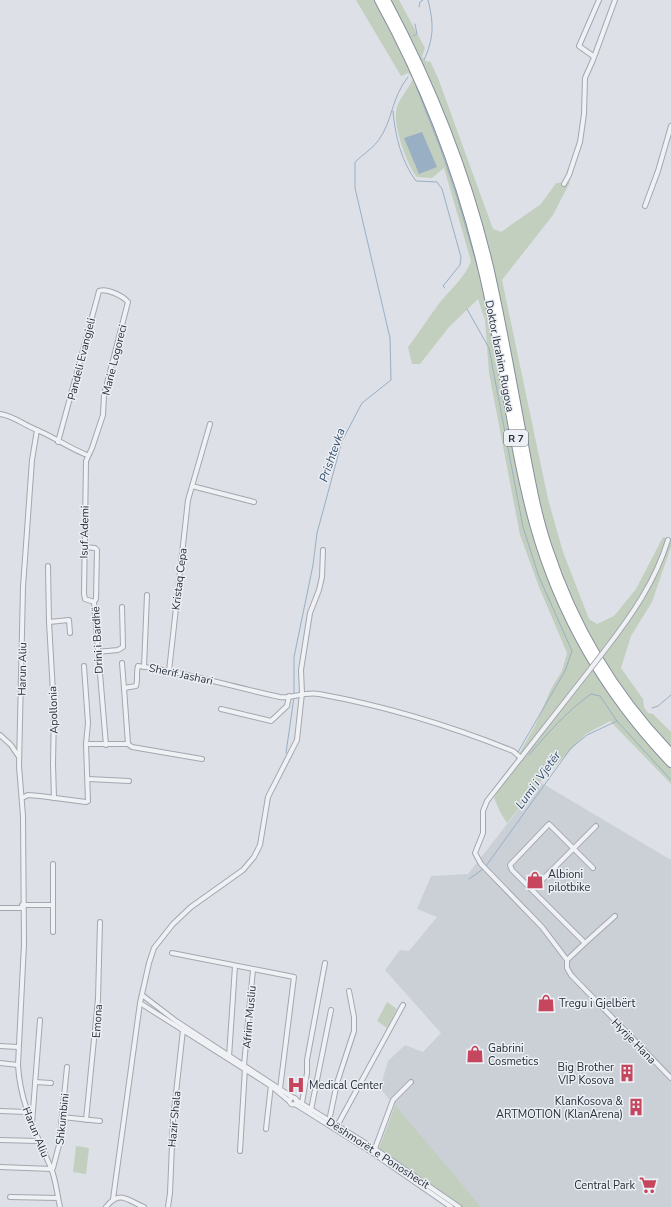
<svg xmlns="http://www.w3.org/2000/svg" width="671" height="1207" viewBox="0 0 671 1207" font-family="'Nunito Sans',sans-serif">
  <rect width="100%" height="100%" fill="#dde0e6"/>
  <path fill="#cbd0d7" d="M 540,782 L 671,860 L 671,1207 L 479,1207 L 380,1088 L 388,1061 L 405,1045 L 423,1052 L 441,1033 L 385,970 L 400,950 L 409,951 L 437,917 L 417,909 L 431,876 L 468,874 Z"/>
  <g fill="#c3cfbe">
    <path d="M 356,0 L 399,0 L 425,48 L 422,57 L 427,62 L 430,61 L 438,78 L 493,229 L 501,232 L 541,204 L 556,183 L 570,182 L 553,215 L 502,280 L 548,499 L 563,552 L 589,619 L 597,624 L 614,616 L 636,589 L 663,537 L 671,540 L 671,547 L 652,602 L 631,636 L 621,668 L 643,699 L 644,707 L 648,713 L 653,714 L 671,732 L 671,784 L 610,721 L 586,734 L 540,782 L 507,823 L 500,812 L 494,798 L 535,726 L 551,689 L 562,671 L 567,653 L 539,587 L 520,535 L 489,373 L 485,320 L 478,299 L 449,327 L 420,364 L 412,364 L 408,347 C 420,332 429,316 441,301 C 452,288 465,277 471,261 L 444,168 L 432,178 L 417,177 C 407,166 394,127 396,112 C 397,99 409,90 413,78 L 408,73 L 401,76 Z"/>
    <path d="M 387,1002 L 397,1009 L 387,1028 L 377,1021 Z"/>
    <path d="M 395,1105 L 481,1207 L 452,1207 L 413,1175 L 377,1154 Z"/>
    <path d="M 76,1146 L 89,1148 L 86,1174 L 73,1172 Z"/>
  </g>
  <path fill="#99afc4" d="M 422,132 L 437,167 L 419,174 L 404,138 Z"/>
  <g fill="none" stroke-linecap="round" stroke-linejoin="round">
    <g stroke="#99afc4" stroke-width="1">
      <path d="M 419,7 L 420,2 L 423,0"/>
      <path d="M 413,36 L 417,34 L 415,24"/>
      <path d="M 424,60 C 434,38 434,24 428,0"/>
      <path d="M 416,86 L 440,147 L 457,197 L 478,269"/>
      <path d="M 393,111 C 395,135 401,161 416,181 L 437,182 L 442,189 L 461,257 L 460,265 L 443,286 L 445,288"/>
      <path d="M 484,296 L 491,336"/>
      <path d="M 467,309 L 489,348 L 523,527 L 539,577 L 572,651 L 565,671 L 518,752"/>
      <path d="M 294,694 L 294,657 L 313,565 L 317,533 L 342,441 L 362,403 L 391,380 L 390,338 L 355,188 L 355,162 C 362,155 372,149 378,141 C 393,121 391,98 408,77"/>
      <path d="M 652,708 L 658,706 L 671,695"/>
      <path d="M 286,753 L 294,697"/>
      <path d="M 529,755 C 548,733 567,711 591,694 L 600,696 L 617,721 L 671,780"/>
      <path d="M 486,866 L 571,748 L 587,735 L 617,721"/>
      <path d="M 469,879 L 483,869"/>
    </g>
    <g stroke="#a3a7af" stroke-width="6">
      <g id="street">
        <path d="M 593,56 L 579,46 L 599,0"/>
        <path d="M 564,184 L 569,175 L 580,142 L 584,114 L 585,78 L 593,60 L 615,0"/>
        <path d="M 645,206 L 658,171 L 671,126"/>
        <path d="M 0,414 C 14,416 24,425 37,430 C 54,437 69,448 87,455"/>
        <path d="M 37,430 L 32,460 L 23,587 L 19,766 L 23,816 L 24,944 L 18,1065 C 20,1103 36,1133 51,1168 C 56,1180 57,1194 60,1207"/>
        <path d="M 58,442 L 98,295 L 99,291 C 107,288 123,296 128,302 L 104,395 L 103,415 L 92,448 L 86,461 L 84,594 L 85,599 L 94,602"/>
        <path d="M 192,486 L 254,502"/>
        <path d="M 84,547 L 95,548 L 97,550 L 96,599 L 94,602 L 106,745"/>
        <path d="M 48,566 L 49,622"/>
        <path d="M 605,650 C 632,615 655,582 668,540"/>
        <path d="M 97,652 L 118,650 L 123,647 L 122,607"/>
        <path d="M 122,663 L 124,688"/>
        <path d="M 84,666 L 88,723 L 86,744"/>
        <path d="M 144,667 L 147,595"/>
        <path d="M 169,671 L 188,500 L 210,424"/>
        <path d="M 221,709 L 271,721 L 287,706 L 289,696"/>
        <path d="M 0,735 L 11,745 L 19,757"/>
        <path d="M 128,744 L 132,747 L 202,759"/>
        <path d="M 88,779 L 129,781"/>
        <path d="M 22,798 L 28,795 L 40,796 L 86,802 L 88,801 L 86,744 L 128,744 L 124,688 L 136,686 C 138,681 136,673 138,666 C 186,672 232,687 280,697 C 291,699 305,691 319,694 C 385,706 451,726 513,751 L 521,758"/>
        <path d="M 54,798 L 53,764 L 54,710 L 49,622 L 69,620 L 70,633"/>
        <path d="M 593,868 L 549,824 L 510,865 L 512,870 L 585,943 L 567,960 L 567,968 L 571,975 L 671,1078"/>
        <path d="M 532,890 L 596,826"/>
        <path d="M 22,905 L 53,905 L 53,864"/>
        <path d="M 0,908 L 22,908"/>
        <path d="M 53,932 L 53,905"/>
        <path d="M 585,943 L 615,916"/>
        <path d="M 172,953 L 294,977 L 280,1089"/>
        <path d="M 567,960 L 542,927 L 481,864 L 475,853 L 483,833 L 483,811 L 487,801 L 588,672"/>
        <path d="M 142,995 L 176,1021 L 292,1097"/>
        <path d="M 140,1003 L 271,1086 L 289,1101"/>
        <path d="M 0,1046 L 18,1047"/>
        <path d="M 229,1057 L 235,966"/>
        <path d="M 0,1063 L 18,1065"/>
        <path d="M 244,1065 L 253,970"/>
        <path d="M 35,1082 L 51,1083"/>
        <circle cx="293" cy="1101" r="3.5"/>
        <path d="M 296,1100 L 375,1149 L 459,1207"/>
        <path d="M 302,1103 L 307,1073 L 307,1060 L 325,963"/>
        <path d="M 295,1104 L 373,1153 L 451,1207"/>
        <path d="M 311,1110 L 331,1010"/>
        <path d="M 0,1111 L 27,1112"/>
        <path d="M 62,1117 L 100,1121"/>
        <path d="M 86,1120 L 98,999 L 100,922"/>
        <path d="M 329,1121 L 337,1083 L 354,1031 L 354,1017 L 349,991"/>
        <path d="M 32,1123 L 40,1020"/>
        <path d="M 337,1126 L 403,1005"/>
        <path d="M 266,1129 L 271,1085"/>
        <path d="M 0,1140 L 38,1141"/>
        <path d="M 240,1151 L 245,1068"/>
        <path d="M 374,1151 L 393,1100 L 411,1082"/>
        <path d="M 0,1167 L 52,1169 L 53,1168 L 59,1145 L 67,1067"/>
        <path d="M 10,1197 L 58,1198"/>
        <path d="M 113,1199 L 140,1003 L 149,963 L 154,948 L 173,924 L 191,907 L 243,870 L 254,857 L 260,845 L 268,797 L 297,740 L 302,693 L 301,670 L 310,613 L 319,590 L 322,577 L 323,550"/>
        <path d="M 106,1207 C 120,1189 128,1201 144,1207"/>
        <path d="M 168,1207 L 170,1193 L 173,1120 L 183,1030"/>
      </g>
    </g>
    <g stroke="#858e9b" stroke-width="10">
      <g id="highway">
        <path d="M 379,0 C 425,84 460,174 482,267 C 503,352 511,440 534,524 C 559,614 606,695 671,763"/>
        <path d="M 386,0 C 431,84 467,174 489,267 C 502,324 512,382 523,440 C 530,476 536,513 548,548 C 573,624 615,695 671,753"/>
      </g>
    </g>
    <use href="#street" stroke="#eff1f4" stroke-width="4"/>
    <use href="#highway" stroke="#fff" stroke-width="8"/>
    <g stroke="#a3a7af" stroke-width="6" stroke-linecap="butt">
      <path id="street-bridge" d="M 588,672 L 605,650"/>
    </g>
    <use href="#street-bridge" stroke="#eff1f4" stroke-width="4"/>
  </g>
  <defs>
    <g id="shop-bare" transform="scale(1.38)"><path d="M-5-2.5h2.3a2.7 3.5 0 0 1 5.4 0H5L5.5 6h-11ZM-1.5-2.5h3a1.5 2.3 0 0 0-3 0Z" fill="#c6465d" stroke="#eceff4" stroke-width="2.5" paint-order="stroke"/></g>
    <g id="building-bare" transform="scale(1.38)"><path d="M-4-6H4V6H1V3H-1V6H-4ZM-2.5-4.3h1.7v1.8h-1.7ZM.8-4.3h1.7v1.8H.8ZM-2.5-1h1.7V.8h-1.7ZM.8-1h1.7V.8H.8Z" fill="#c6465d" stroke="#eceff4" stroke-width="2.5" paint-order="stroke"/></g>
    <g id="hospital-bare" transform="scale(1.38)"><path d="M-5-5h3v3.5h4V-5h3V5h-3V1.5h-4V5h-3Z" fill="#c6465d" stroke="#eceff4" stroke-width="2.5" paint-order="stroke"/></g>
    <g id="supermarket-bare" transform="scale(1.38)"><path d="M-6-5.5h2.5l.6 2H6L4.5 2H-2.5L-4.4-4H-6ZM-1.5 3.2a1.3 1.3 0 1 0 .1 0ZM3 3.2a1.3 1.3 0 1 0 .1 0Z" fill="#c6465d" stroke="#eceff4" stroke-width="2.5" paint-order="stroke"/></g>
  </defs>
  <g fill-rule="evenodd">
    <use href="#shop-bare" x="535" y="880"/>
    <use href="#shop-bare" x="546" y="1003"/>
    <use href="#shop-bare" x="475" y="1054"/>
    <use href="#building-bare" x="627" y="1073"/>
    <use href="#hospital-bare" x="296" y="1085"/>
    <use href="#building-bare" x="636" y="1107"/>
    <use href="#supermarket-bare" x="648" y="1185"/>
  </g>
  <g text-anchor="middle" stroke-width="3" stroke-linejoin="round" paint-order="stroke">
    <rect fill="#eceff4" stroke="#626972" stroke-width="1" x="504" y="430" width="24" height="16" rx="3"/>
    <g font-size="10" font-weight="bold" fill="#272f3b">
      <text x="516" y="442">R 7</text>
    </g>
    <g font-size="11" fill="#272f3b" stroke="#eceff4">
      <text transform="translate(500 356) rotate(79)" y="4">Doktor Ibrahim Rugova</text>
      <text transform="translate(81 359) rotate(-76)" y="4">Pandeli Evangjeli</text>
      <text transform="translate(114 360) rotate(-76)" y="4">Marie Logoreci</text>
      <text transform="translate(84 532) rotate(-89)" y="4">Isuf Ademi</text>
      <text transform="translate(179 579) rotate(-83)" y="4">Kristaq Cepa</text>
      <text transform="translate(97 640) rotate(-93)" y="4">Drini i Bardhë</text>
      <text transform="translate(22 669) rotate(-89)" y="4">Harun Aliu</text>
      <text transform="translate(181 674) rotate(12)" y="4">Sherif Jashari</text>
      <text transform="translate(53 710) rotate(-92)" y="4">Apollonia</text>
      <text transform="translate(249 1017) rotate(-85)" y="4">Afrim Musliu</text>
      <text transform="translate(97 1021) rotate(-86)" y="4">Emona</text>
      <text transform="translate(634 1041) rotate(46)" y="4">Hyrije Hana</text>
      <text transform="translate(62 1119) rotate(-84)" y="4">Shkumbini</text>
      <text transform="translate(174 1119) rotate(-85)" y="4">Hazir Shala</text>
      <text transform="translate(36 1132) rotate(68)" y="4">Harun Aliu</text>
      <text transform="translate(378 1153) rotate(33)" y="4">Dëshmorët e Ponoshecit</text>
    </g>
    <g font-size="11" fill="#272f3b" stroke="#eceff4" text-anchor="start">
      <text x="548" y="878">Albioni<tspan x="548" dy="13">pilotbike</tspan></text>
      <text x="559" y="1007">Tregu i Gjelbërt</text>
      <text x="488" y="1052">Gabrini<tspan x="488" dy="13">Cosmetics</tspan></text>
      <text x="614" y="1071" text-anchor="end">Big Brother<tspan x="614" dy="13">VIP Kosova</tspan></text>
      <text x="309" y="1089">Medical Center</text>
      <text x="623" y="1105" text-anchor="end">KlanKosova &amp;<tspan x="623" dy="13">ARTMOTION (KlanArena)</tspan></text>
      <text x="635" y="1189" text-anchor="end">Central Park</text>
    </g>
    <g font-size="12" font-style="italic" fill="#344f6d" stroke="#eceff4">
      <text transform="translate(332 455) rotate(-71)" y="4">Prishtevka</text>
      <text transform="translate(538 780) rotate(-54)" y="4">Lumi i Vjetër</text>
    </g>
  </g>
</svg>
